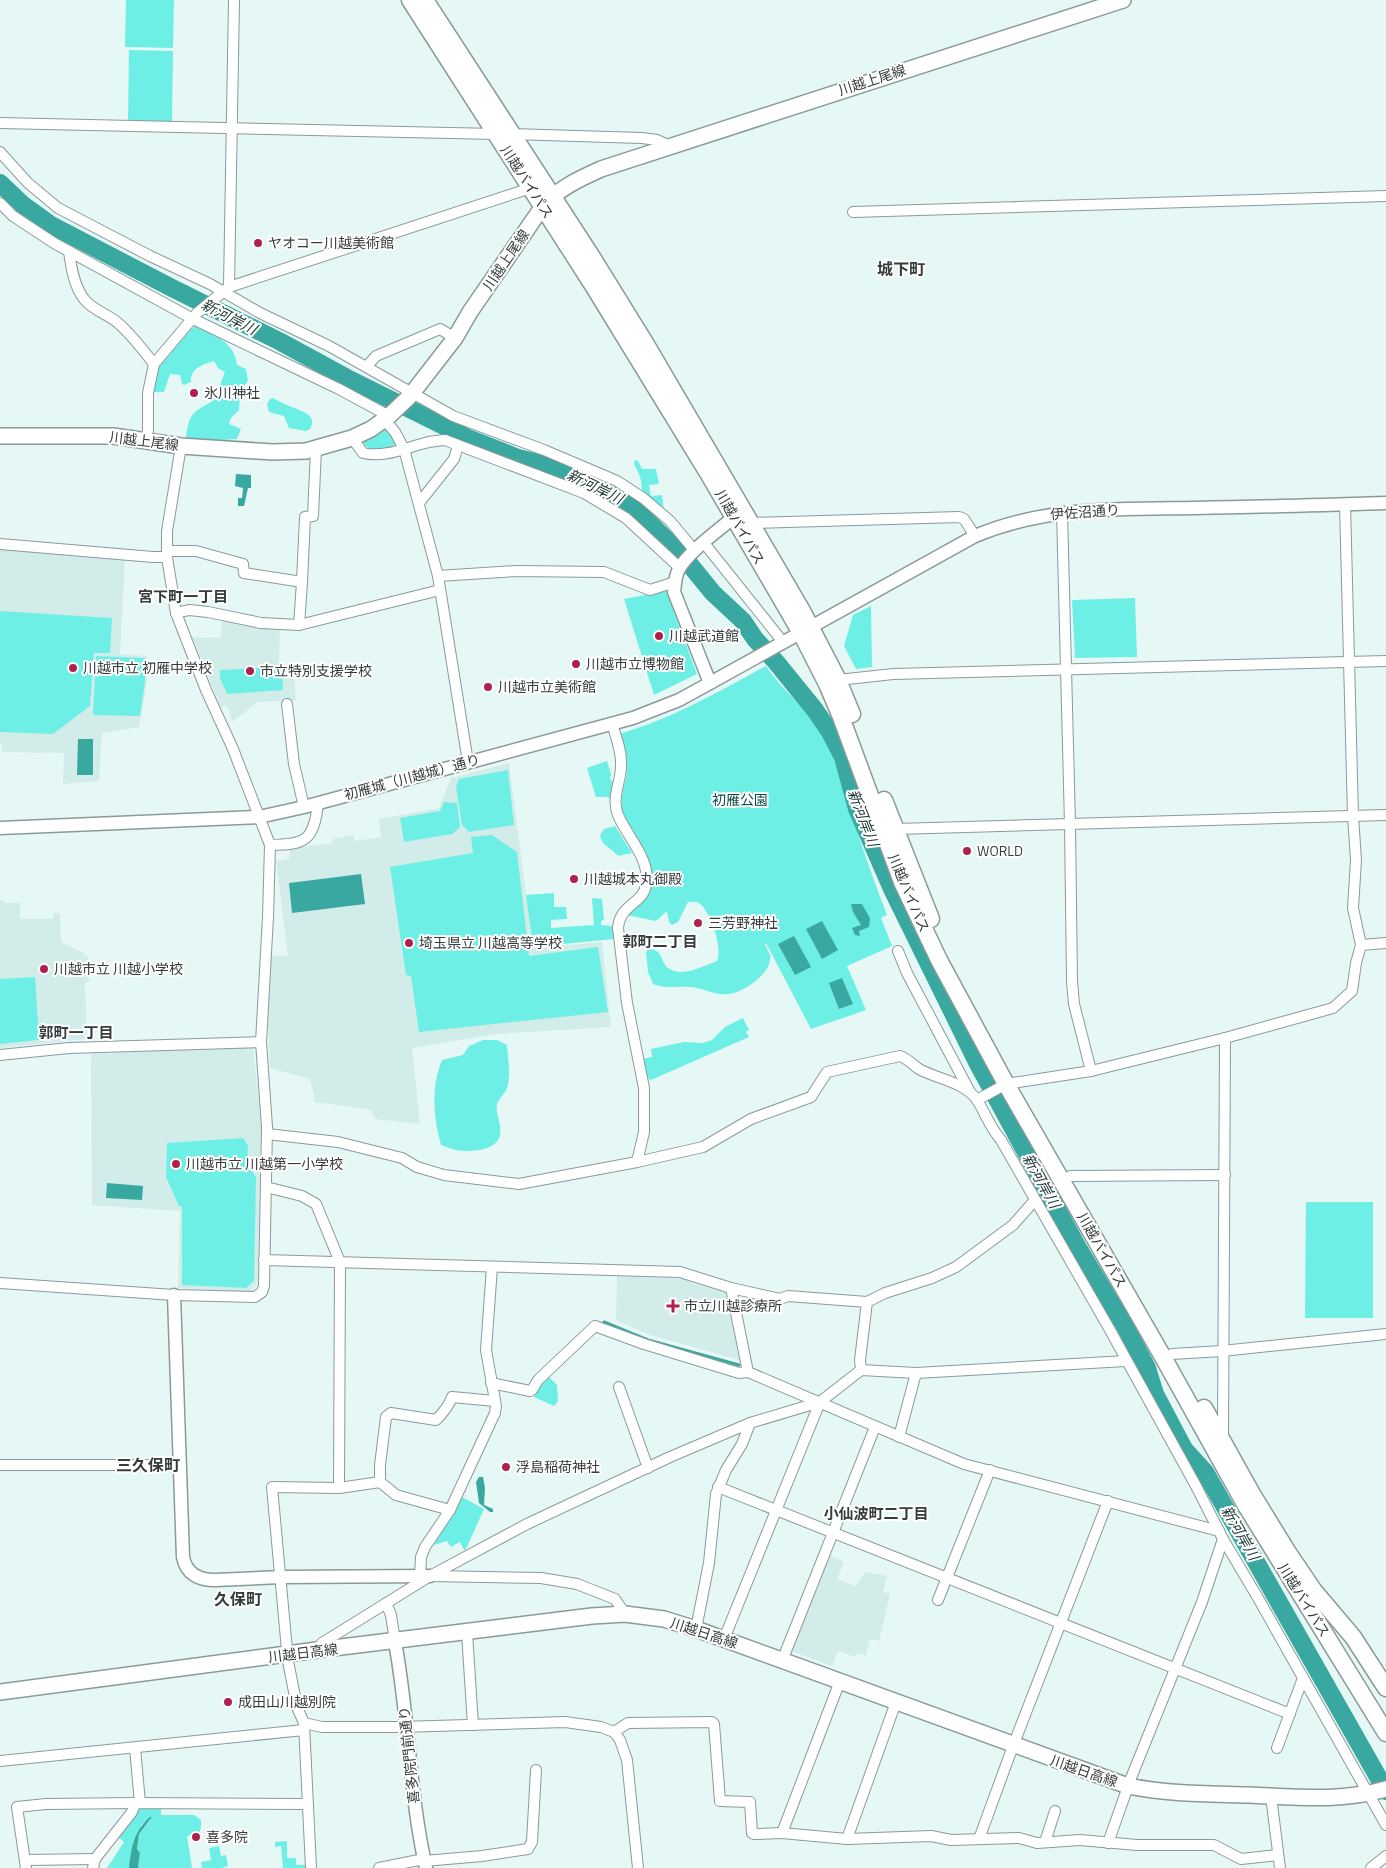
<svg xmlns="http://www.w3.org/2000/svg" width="1386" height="1868" viewBox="0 0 1386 1868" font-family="'Titillium Web','Noto Sans JP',sans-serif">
  <rect width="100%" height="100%" fill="#e6f8f6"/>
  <g fill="#d2ece9">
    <path d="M 0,549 L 125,559 L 120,654 L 147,656 L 147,681 L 139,727 L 102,733 L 99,781 L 63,784 L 64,753 L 2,752 L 2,745 L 0,745 Z"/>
    <path d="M 223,619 L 280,627 L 279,664 L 293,665 L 296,700 L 258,702 L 232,722 L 229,709 L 226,706 L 221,707 L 192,637 L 220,638 Z"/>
    <path d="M 509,763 L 533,948 L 602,942 L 611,1027 L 496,1034 L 412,1048 L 420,1124 L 375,1119 L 371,1111 L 367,1109 L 314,1102 L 314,1096 L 310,1079 L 270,1068 L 268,1023 L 271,956 L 288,956 L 276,861 L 289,859 L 290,849 L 332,843 L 333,839 L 353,835 L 355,841 L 381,837 L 379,819 L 439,808 L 451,778 Z"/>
    <path d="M 0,900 L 4,900 L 5,903 L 20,903 L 20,919 L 53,919 L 54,912 L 60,914 L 61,942 L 84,953 L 88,957 L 89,982 L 85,983 L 87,1039 L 0,1048 Z"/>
    <path d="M 253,1047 L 261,1122 L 258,1282 L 255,1287 L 250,1292 L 178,1288 L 180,1211 L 92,1205 L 91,1054 Z"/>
    <path d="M 617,1276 L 687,1279 L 691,1283 L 727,1293 L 739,1360 L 650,1335 L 616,1320 Z"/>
    <path d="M 829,1555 L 844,1562 L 837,1579 L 856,1586 L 865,1572 L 887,1576 L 883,1592 L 890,1594 L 879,1641 L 870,1639 L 866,1656 L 857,1653 L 856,1657 L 838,1651 L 832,1666 L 791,1651 Z"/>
  </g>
  <g fill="#6eefe5">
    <path d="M 126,0 L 174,0 L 173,48 L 125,47 Z"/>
    <path d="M 129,50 L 173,51 L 172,121 L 128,121 Z"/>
    <path d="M 196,326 C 215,335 235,343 237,365 L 246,369 L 248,381 L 240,391 L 239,410 L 231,418 L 229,424 L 241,429 L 237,439 C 226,440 193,441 186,437 C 187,430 188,420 193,414 C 201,405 218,402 221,391 L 219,388 L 225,372 L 218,368 L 214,361 C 202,365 190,368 191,382 L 184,385 L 182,384 L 180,375 L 170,374 L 164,392 L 152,392 L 155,372 L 191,329 Z"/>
    <path d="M 273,398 C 279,401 286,405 292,407 C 303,412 318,415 310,429 L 306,431 L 289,428 L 284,416 L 269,412 L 267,404 L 270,399 Z"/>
    <path d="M 388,427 L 396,444 C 385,450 370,455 363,442 Z"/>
    <path d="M 635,460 L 638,461 L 642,469 L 656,469 L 659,484 L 649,485 L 651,496 L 662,495 L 664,511 L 642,491 C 642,479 639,474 634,464 Z"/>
    <path d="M 666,591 L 697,674 L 654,695 L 624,599 Z"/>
    <path d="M 1135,598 L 1137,657 L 1075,658 L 1072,600 Z"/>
    <path d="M 871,606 L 872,667 L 856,669 L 844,646 L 853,615 Z"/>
    <path d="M 0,611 L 112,618 L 110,653 L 94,653 L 90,706 L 53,734 L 0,732 Z"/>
    <path d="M 96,656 L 145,658 L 145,682 L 140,716 L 93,715 Z"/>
    <path d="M 766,666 C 784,694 816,715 832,744 C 843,765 845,788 851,810 C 861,846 874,880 887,915 L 881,918 L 892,946 L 847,966 L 866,1010 L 811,1029 L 766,943 L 765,944 C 766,947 769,952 770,955 C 773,973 744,992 729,994 C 715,996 704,988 691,987 C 678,986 665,989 653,984 L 648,972 L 646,952 L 649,949 C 663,950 660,960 667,967 C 680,979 703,966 717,961 C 723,948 711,912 699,903 C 696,901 692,902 688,902 L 678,922 L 672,925 L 669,922 L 667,911 L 656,921 L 626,915 L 651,874 L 651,869 L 622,812 C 619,794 629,779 627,761 C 626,752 622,743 619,734 C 672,719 718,692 766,666 Z"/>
    <path d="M 282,667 L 283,690 L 227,694 L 220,678 L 220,670 Z"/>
    <path d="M 607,761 L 611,774 L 610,779 L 613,782 L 610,799 L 608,797 L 596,797 L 587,768 Z"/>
    <path d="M 508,770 L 514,825 L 469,832 L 462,825 L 456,786 L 459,779 Z"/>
    <path d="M 444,802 L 457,803 L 460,827 L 452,834 L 404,842 L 400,818 L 440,811 Z"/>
    <path d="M 615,826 L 632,853 L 618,856 C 611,847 602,847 600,835 L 604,829 Z"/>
    <path d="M 492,835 L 517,852 L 529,956 L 598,947 L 608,1012 L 419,1032 L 411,976 L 406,975 L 390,867 L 473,853 L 471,837 Z"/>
    <path d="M 554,893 L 554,907 L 566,907 L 567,919 L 551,920 L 551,928 L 594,925 L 592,898 L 602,899 L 604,920 L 601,921 L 601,925 L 612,926 L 614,939 L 533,947 L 526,895 Z"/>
    <path d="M 35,977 L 39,1040 L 0,1044 L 0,979 Z"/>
    <path d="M 743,1018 L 749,1030 L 746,1032 L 749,1037 L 651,1080 L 647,1078 L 642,1059 L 652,1057 L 651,1049 L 684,1042 L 703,1043 L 712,1040 L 725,1027 Z"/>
    <path d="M 483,1040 L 497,1040 L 507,1045 C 508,1056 511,1078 507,1088 C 505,1094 499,1098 497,1104 C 495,1114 502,1124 500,1135 C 497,1152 465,1153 452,1149 C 448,1148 445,1146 441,1145 C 433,1117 431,1087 442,1060 L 463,1055 L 469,1046 Z"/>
    <path d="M 243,1138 L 248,1146 L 247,1165 L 256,1177 L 254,1281 L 246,1288 L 182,1285 L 182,1207 L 179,1206 L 166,1177 L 167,1143 Z"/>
    <path d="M 1306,1202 L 1373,1202 L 1373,1318 L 1305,1318 Z"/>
    <path d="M 548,1376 L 557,1385 L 558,1401 L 554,1406 L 534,1397 L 541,1382 Z"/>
    <path d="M 462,1497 L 484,1509 L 466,1549 L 464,1550 L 460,1542 L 451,1547 L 447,1541 L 434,1545 Z"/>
    <path d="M 161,1808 L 161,1815 L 194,1815 L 201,1820 L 201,1828 L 199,1833 L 187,1836 L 192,1868 L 138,1868 L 140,1853 L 137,1849 L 139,1834 L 152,1818 L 142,1824 L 131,1852 L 129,1868 L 107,1868 L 124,1842 L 117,1836 L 140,1809 Z"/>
    <path d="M 287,1841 L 287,1858 L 296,1858 L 296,1865 L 305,1865 L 305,1868 L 283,1868 L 281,1846 L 275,1847 L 275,1842 Z"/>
    <path d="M 219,1846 L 221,1856 L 226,1855 L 228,1866 L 222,1868 L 202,1868 L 201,1862 L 211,1860 L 209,1848 Z"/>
  </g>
  <g fill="#39a8a0">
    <path d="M 236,474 L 251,475 L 251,488 L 248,488 L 244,506 L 238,506 L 238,498 L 242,498 L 243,488 L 235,486 Z"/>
    <path d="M 78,739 L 93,739 L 93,775 L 77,775 Z"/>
    <path d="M 361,874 L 365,904 L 292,913 L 289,883 Z"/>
    <path d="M 851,904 L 862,904 L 870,918 L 869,927 L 859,931 L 860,936 L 855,935 L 852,928 L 861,925 L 853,912 Z"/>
    <path d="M 822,921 L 838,950 L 822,959 L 806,929 Z"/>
    <path d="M 794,936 L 811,967 L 795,975 L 778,944 Z"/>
    <path d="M 842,978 L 853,1004 L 839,1009 L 829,983 Z"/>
    <path d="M 107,1183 L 143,1186 L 142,1200 L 106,1198 Z"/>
    <path d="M 479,1477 L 483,1477 L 485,1488 L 484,1505 L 493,1509 L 493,1512 L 490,1512 L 479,1503 L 476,1482 Z"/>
    <path d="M 150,1817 L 152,1817 L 139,1834 L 137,1849 L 140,1853 L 138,1868 L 129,1868 C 131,1848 134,1831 150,1817 Z"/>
  </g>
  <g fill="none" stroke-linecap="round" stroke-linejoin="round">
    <path stroke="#39a8a0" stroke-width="3" d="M 604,1322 L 648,1340 L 739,1365"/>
    <path stroke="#39a8a0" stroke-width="18" d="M 0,183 L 22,204 L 51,225 L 172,288 L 279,341 L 347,378 L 468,438 L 518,458 L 555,467 L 591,483 L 631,505 L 682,555 L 713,593 L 743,621 L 755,639 L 776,662 L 815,710 L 830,732 L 843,757 L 857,809 L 892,889 L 978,1064 L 1078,1248 L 1125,1326 L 1147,1368 L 1155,1394 L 1184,1449 L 1205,1472 L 1386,1791"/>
    <g stroke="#8a9a99" stroke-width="12">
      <g id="minor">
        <path d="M 0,123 L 496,134"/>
        <path d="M 511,134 L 642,138 L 657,140 L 670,146"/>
        <path d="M 0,152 L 28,183 L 58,208 L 150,256 L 210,284 L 260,313 L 329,346 L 453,416 L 544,450 L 617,481 L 643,498 L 670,521 L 695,551"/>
        <path d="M 0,203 L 13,216 L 54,243 L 193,319 L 339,389 L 389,416"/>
        <path d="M 853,212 L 1386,196"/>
        <path d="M 69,251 C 71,267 74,286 84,299 C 92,310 108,314 118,323 C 132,335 143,350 154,364"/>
        <path d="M 229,287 L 234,0"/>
        <path d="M 367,366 L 376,356 L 440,329 L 455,338"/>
        <path d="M 384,419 L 395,432 L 404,449 L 438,576 L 468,762"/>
        <path d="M 352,438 L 363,453 C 384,458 405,448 425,443 C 431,441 438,441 445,440 L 584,493 L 626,518 L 680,568"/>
        <path d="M 146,440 L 148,430 L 148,393 L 154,364 L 197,313 L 229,287 L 531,188"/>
        <path d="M 419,503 L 454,459 L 458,446"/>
        <path d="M 1062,512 L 1070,824 L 1072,981 L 1074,1004 L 1091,1071"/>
        <path d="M 751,523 L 959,517 L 964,519 L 975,536"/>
        <path d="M 704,543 L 783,642"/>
        <path d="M 0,544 L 153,557 L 167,557"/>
        <path d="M 167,551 L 196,551 L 243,564 L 244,573 L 302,582 L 305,517 L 313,516 L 316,449"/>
        <path d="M 438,576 L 516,571 L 604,572 L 650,590 L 675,582"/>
        <path d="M 176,613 L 189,610 L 208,612 L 261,623 L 299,625 L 440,590"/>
        <path d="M 299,625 L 302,582"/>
        <path d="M 838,680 L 893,674 L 1386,661"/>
        <path d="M 287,704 L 294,764 L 304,807"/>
        <path d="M 896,829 L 1386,815"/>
        <path d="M 270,845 C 306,845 314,840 318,803"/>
        <path d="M 1361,945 L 1386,943"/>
        <path d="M 898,951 L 907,973 L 970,1092"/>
        <path d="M 0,1055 L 69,1048 L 261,1042"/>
        <path d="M 977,1100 L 1006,1084 L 1091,1071 L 1225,1038 L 1333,1008 L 1352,991 L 1356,963 L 1361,945 L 1353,908 L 1356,860 L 1353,816 L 1345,504"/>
        <path d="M 267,1134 L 338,1142 L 402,1158 L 417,1167 L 444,1175 L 519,1184 L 637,1162 L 644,1132 L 644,1088 L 627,1003 L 618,928 C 620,904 643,904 646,885 C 651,859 627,837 618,815 C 611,798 621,782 621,766 C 622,752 616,737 612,724"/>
        <path d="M 637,1162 L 703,1147 L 751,1119 L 811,1097 L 827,1072 L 900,1056 C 908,1059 912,1064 919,1069 C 937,1079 965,1082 977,1100 C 986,1114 989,1126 1001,1140 L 1110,1330 L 1196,1486 L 1223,1539 L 1258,1598 L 1386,1825"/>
        <path d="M 1070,1176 L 1225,1175"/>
        <path d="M 266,1187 L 302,1196 L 316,1204 L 340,1262 L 339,1488"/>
        <path d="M 264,1260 L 680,1272 L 731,1288 L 748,1372 L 964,1464 L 1219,1531"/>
        <path d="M 0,1283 L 174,1295 L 255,1297 L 262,1292 L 264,1286 L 267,1127 L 261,1042 L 268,917 L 270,845 L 233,749 L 206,690 L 176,613 L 167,557 L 167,531 L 181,446"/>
        <path d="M 731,1288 L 780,1299 L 788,1296 L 867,1302"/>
        <path d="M 1172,1354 L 1222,1351 L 1386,1334"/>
        <path d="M 861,1370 L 860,1360 L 867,1302 L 885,1293 L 932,1278 L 956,1267 L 1013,1225 L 1035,1200"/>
        <path d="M 491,1383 L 530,1391 L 532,1390 L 538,1380 L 595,1326 L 644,1344 L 739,1373 L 748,1372"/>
        <path d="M 619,1387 L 648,1468"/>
        <path d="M 899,1437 L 916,1373"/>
        <path d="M 1223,1437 L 1225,1038"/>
        <path d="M 0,1465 L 179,1465"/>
        <path d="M 380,1482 L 380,1465 L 386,1417 L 391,1413 L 436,1420 C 443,1413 449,1406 452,1397 L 495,1401"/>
        <path d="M 718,1487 L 1290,1714"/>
        <path d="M 450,1510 L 396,1495 L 380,1482 L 339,1488 L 272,1487 L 288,1661 L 297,1707 L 304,1723 L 322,1727 L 400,1727 L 565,1722 L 601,1727 L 614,1732 L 620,1740 L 627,1760 L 638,1868"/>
        <path d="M 431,1576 L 541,1578 L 577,1584 L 615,1599 L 625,1614"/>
        <path d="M 420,1577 L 421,1557 L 425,1547 L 450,1510 L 495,1413 L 496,1406 L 486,1350 L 492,1267"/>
        <path d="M 938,1600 L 990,1470"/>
        <path d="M 386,1603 L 391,1615 L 395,1642"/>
        <path d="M 696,1629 L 709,1563 L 716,1494 L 726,1470 L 742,1444 L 750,1423"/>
        <path d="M 467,1633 L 473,1725"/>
        <path d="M 724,1639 L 820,1402"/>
        <path d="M 317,1650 L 322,1643 L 430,1576 L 527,1524 L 670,1457 L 750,1423 L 820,1402 L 861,1370 L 916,1373 L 1126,1361"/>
        <path d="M 782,1661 L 875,1427"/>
        <path d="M 304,1724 L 311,1868"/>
        <path d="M 614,1732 L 628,1723 L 712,1722 L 714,1724 L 720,1801 L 750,1802 L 752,1833 L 754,1834 L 782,1833 L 847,1839 L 931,1836 L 951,1840 L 1019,1838 L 1037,1843 L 1080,1840 L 1137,1845 L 1214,1845 L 1241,1859 L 1278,1855"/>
        <path d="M 135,1748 L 140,1803"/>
        <path d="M 1277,1748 L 1303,1678"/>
        <path d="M 0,1761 L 304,1730"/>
        <path d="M 1271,1796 L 1280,1868"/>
        <path d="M 782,1833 L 840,1681"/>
        <path d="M 847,1839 L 896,1702"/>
        <path d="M 979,1839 L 1013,1746 L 1108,1501"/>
        <path d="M 1045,1842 L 1055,1811"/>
        <path d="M 1108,1843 L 1131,1778 L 1202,1602 L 1223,1539"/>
        <path d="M 25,1860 L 95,1859"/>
        <path d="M 424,1861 L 482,1856 L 528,1849 L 532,1842 L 536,1770"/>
        <path d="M 26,1868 L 17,1807 L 46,1804 L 135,1803"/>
        <path d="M 93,1868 L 95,1859 L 132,1812 L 135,1803 L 307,1804"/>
        <path d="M 379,1868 L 424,1859"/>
        <path d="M 1371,1868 L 1386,1856"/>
      </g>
    </g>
    <g stroke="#8a9a99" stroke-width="15">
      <g id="tertiary">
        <path d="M 710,683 L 674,592 C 675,584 675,576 679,569 C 688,552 719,530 734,517"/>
        <path d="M 0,828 L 259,817 L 304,807 L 633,718 L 679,700 L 710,683 L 975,536 C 1046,506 1120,509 1196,508 C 1259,507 1323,505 1386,503"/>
        <path d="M 174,1295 L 183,1557 C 186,1574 199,1580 215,1580 L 281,1577 L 430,1576"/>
        <path d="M 395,1642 C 409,1717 409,1793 426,1868"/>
      </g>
    </g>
    <g stroke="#8a9a99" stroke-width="18">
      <g id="primary">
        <path d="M 0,436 L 113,436 L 181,446 L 273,452 L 306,451 L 352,438 L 371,429 L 389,416 L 410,396 L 455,338 L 470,312 L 543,206 C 559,188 579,179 601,169 L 1123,0"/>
        <path d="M 0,1692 L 317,1650 L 592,1616 L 625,1614 L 664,1619 L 696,1629 L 1128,1786 C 1168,1794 1209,1794 1250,1795 C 1296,1797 1341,1802 1386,1789"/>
      </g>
    </g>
    <g stroke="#8a9a99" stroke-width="19">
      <g id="trunk">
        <path d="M 410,0 L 594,287 L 708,473 L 801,633 L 827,684 L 841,717 L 902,882 L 939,960 L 1006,1084 L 1163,1357 L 1245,1504 L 1386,1733"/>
        <path d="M 425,0 L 592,257 L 647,346 L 801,609 L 838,680 L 852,714"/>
        <path d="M 884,800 L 931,919"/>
        <path d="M 1204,1408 L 1252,1494 L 1287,1551 L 1314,1591 L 1353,1637 L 1386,1688"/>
      </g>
    </g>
    <use href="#minor" stroke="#fff" stroke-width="10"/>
    <use href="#tertiary" stroke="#fff" stroke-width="12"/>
    <use href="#primary" stroke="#fff" stroke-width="15"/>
    <use href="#trunk" stroke="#fff" stroke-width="16"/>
  </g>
  <g fill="#b11f4e" stroke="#fff" stroke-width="2">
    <circle cx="258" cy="243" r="5"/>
    <circle cx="194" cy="393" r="5"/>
    <circle cx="659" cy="636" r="5"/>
    <circle cx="576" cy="664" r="5"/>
    <circle cx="73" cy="668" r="5"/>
    <circle cx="250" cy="671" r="5"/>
    <circle cx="488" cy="687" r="5"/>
    <circle cx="967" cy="851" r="5"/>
    <circle cx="574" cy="879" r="5"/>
    <circle cx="698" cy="923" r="5"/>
    <circle cx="409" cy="943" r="5"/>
    <circle cx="44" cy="969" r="5"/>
    <circle cx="176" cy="1164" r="5"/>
    <path d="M670.5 1298.5h5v5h5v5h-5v5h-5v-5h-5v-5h5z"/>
    <circle cx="506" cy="1467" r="5"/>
    <circle cx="228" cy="1702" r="5"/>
    <circle cx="196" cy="1837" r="5"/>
  </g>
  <g text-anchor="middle" stroke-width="4" stroke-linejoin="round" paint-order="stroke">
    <g font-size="14" fill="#353c3b" stroke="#fff">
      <text transform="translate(872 80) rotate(-18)" y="5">川越上尾線</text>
      <text transform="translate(527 182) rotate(57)" y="5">川越バイパス</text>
      <text transform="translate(506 260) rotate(-56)" y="5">川越上尾線</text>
      <text transform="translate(144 441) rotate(7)" y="5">川越上尾線</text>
      <text transform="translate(1085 512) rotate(-4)" y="5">伊佐沼通り</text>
      <text transform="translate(740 527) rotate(60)" y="5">川越バイパス</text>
      <text transform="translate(412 777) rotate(-15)" y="5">初雁城（川越城）通り</text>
      <text transform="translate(909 893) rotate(67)" y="5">川越バイパス</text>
      <text transform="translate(1102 1250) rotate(60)" y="5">川越バイパス</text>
      <text transform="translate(1304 1600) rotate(58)" y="5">川越バイパス</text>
      <text transform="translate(704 1633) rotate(18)" y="5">川越日高線</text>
      <text transform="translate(303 1653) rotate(-7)" y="5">川越日高線</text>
      <text transform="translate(409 1755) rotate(-96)" y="5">喜多院門前通り</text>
      <text transform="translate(1084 1771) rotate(19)" y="5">川越日高線</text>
    </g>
    <g font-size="14" fill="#353c3b" stroke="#fff" text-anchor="start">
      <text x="268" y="248">ヤオコー川越美術館</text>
      <text x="204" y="398">氷川神社</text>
      <text x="669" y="641">川越武道館</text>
      <text x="586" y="669">川越市立博物館</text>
      <text x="83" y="673">川越市立 初雁中学校</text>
      <text x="260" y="676">市立特別支援学校</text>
      <text x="498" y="692">川越市立美術館</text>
      <text x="977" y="856">WORLD</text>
      <text x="584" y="884">川越城本丸御殿</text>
      <text x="708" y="928">三芳野神社</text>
      <text x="419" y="948">埼玉県立 川越高等学校</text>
      <text x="54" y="974">川越市立 川越小学校</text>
      <text x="186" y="1169">川越市立 川越第一小学校</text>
      <text x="684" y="1311">市立川越診療所</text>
      <text x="516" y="1472">浮島稲荷神社</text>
      <text x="238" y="1707">成田山川越別院</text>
      <text x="206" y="1842">喜多院</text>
    </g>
    <g font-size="14" fill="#0b4c48" stroke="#fff">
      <text x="740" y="805">初雁公園</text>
    </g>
    <g font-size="15" font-style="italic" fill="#243c3a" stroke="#fff">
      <text transform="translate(229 317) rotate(27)" y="5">新河岸川</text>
      <text transform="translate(595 487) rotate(26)" y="5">新河岸川</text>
      <text transform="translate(863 818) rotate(69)" y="5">新河岸川</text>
      <text transform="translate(1041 1181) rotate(61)" y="5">新河岸川</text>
      <text transform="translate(1240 1533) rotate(60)" y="5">新河岸川</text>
    </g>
    <g font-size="15" font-weight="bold" fill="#353c3b" stroke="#fff">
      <text x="183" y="602">宮下町一丁目</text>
      <text x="660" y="947">郭町二丁目</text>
      <text x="76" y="1038">郭町一丁目</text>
      <text x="876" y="1519">小仙波町二丁目</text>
    </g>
    <g font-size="16" font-weight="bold" fill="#353c3b" stroke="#fff">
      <text x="901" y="275">城下町</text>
      <text x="148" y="1471">三久保町</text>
      <text x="238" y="1605">久保町</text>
    </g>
  </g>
</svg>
